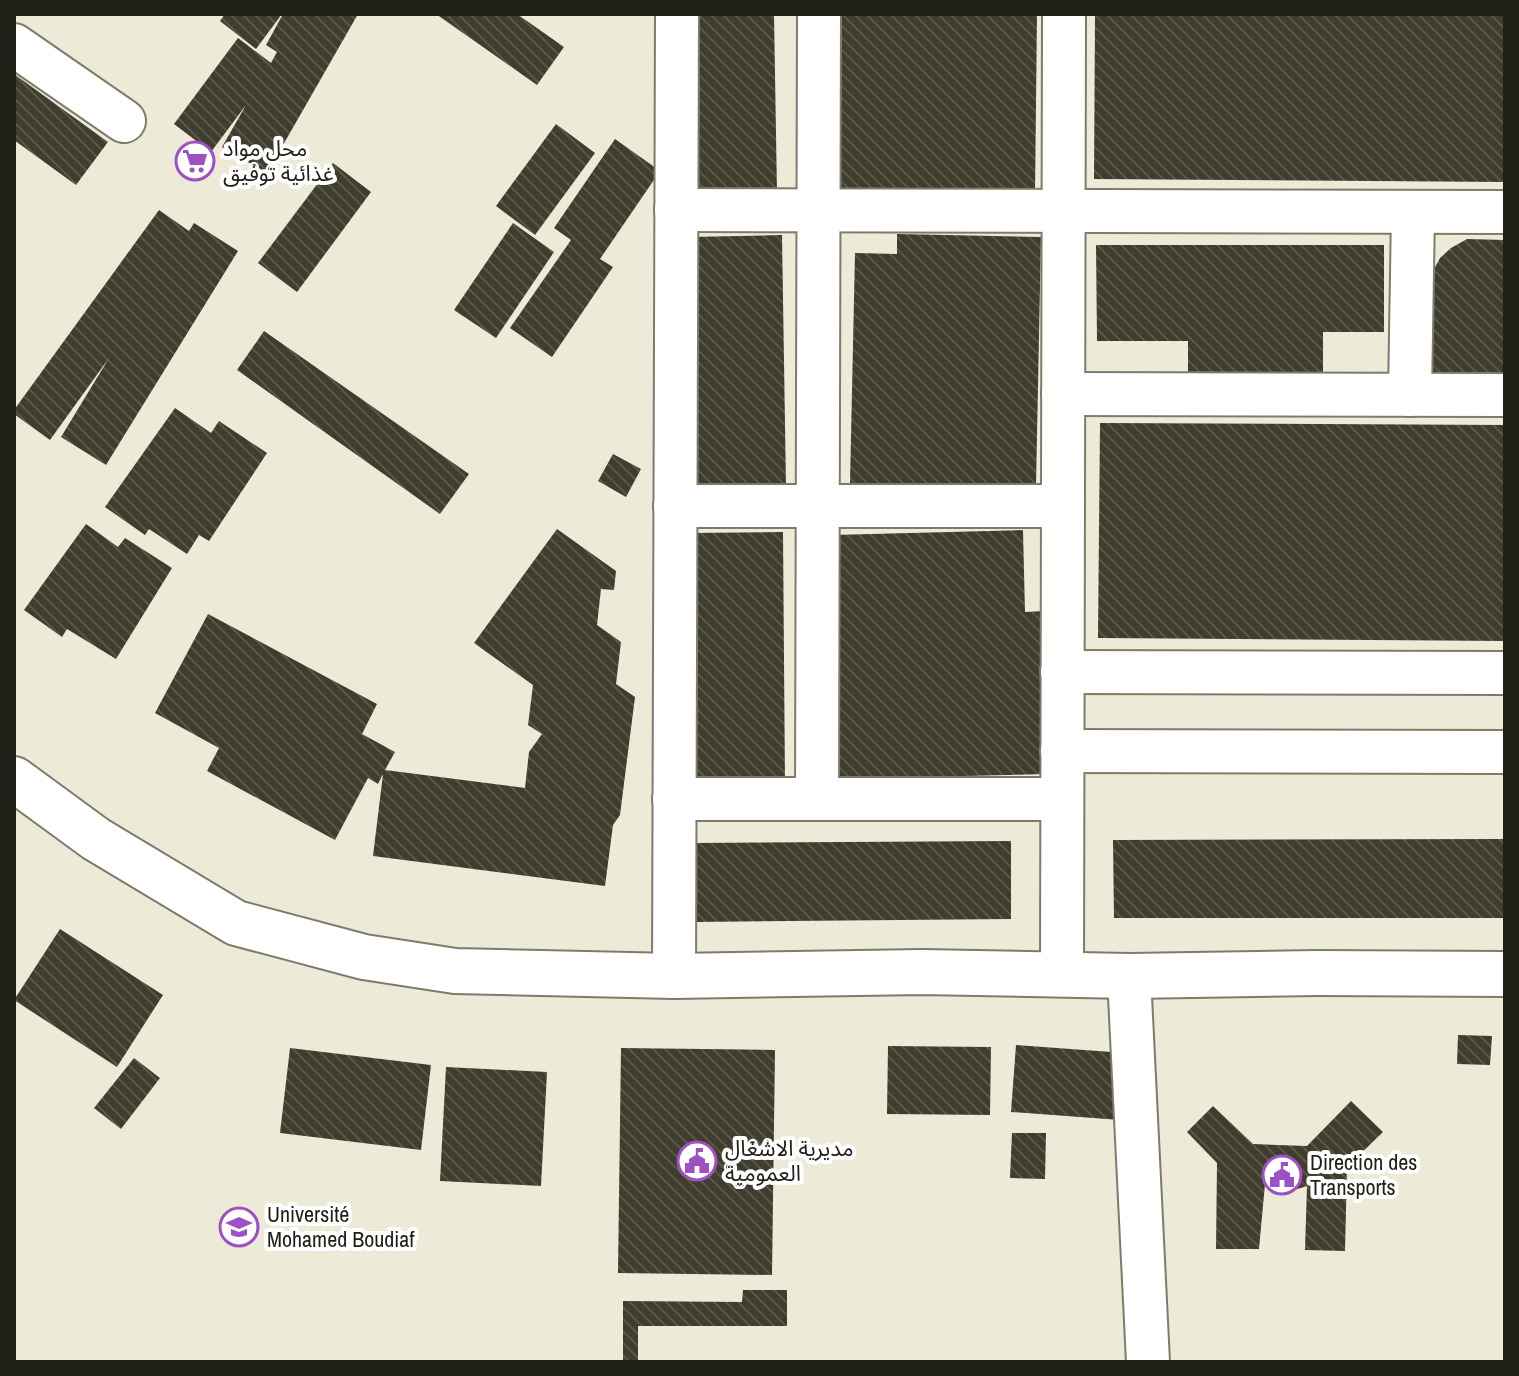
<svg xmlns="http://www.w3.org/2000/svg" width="1519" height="1376" viewBox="0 0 1519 1376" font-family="'Archivo Narrow','Noto Sans Arabic',sans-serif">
  <defs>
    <pattern id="building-back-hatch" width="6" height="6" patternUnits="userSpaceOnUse" patternTransform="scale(2)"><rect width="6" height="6" fill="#403d2e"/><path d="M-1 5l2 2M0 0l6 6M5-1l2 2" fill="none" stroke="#59564a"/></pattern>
  </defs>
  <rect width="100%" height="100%" fill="#edebd8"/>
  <g fill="url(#building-back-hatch)">
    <path d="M 225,14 L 282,14 L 256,49 L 220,21 Z"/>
    <path d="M 283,14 L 358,14 L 267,173 L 222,147 L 246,105 L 211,152 L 174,124 L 238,38 L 271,63 L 277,52 L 266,45 Z"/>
    <path d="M 436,14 L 517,14 L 564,47 L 537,85 Z"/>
    <path d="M 685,14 L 774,14 L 777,193 L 688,194 Z"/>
    <path d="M 839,14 L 1037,14 L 1035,194 L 838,193 Z"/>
    <path d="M 1095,14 L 1505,14 L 1505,182 L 1094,179 Z"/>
    <path d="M 14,74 L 108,142 L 76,185 L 14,140 Z"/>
    <path d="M 556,124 L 595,153 L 535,235 L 496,206 Z"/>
    <path d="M 615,139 L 660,171 L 600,259 L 613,267 L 552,357 L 510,328 L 571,240 L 554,228 Z"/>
    <path d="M 333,163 L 371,192 L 297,292 L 258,263 Z"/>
    <path d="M 159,210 L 189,231 L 194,223 L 238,251 L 106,465 L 61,437 L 109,358 L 50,440 L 14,414 L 14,410 Z"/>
    <path d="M 513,223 L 554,252 L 496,338 L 454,310 Z"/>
    <path d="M 897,234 L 1041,237 L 1036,486 L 850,483 L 855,253 L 897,254 Z"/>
    <path d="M 782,235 L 786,488 L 692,489 L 688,237 Z"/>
    <path d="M 1467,239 L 1505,240 L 1505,379 L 1425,376 L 1432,273 L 1440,258 L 1451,248 Z"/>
    <path d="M 1096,245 L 1384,245 L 1384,332 L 1323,332 L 1323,377 L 1188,378 L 1188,341 L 1097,341 Z"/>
    <path d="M 264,331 L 469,474 L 440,514 L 237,370 Z"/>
    <path d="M 175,408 L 211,433 L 219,421 L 267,453 L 209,541 L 199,535 L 187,554 L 149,529 L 145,535 L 105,507 Z"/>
    <path d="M 1100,423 L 1505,425 L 1505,641 L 1098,638 Z"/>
    <path d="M 613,454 L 641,469 L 626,497 L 598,481 Z"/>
    <path d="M 86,524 L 118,547 L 125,538 L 172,568 L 116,659 L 67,629 L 62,637 L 24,610 Z"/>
    <path d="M 557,529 L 616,571 L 614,590 L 601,589 L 597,625 L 621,642 L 616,684 L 635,697 L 620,815 L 613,825 L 605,886 L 373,856 L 383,774 L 378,784 L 368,778 L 335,840 L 207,771 L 219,748 L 155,713 L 208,614 L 377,704 L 362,734 L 395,752 L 385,770 L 525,788 L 529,752 L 542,734 L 528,725 L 533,685 L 474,643 Z"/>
    <path d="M 1023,530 L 1025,612 L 1045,611 L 1049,774 L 838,779 L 832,535 Z"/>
    <path d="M 783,532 L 785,785 L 690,786 L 688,533 Z"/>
    <path d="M 1505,839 L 1505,918 L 1114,918 L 1113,840 Z"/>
    <path d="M 1011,841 L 1011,919 L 694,922 L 693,843 Z"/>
    <path d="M 60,929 L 163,995 L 117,1067 L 14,1000 Z"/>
    <path d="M 1458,1035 L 1492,1036 L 1490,1065 L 1457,1064 Z"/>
    <path d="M 1016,1045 L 1125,1053 L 1120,1120 L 1011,1112 Z"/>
    <path d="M 888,1046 L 991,1047 L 990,1115 L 887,1114 Z"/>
    <path d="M 290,1048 L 431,1065 L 421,1150 L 280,1133 Z"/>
    <path d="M 621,1048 L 775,1050 L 772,1275 L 618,1273 Z"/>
    <path d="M 134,1058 L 160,1078 L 121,1129 L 94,1108 Z"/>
    <path d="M 446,1067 L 547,1072 L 541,1186 L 440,1181 Z"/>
    <path d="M 1351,1101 L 1383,1132 L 1347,1167 L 1345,1251 L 1305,1250 L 1307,1186 L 1291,1191 L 1277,1190 L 1265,1184 L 1259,1249 L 1216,1249 L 1217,1163 L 1187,1132 L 1213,1106 L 1253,1144 L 1307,1146 Z"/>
    <path d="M 1012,1133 L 1046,1133 L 1045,1179 L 1010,1178 Z"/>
    <path d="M 743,1290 L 787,1290 L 787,1326 L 638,1326 L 638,1362 L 623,1362 L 623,1301 L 742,1302 Z"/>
  </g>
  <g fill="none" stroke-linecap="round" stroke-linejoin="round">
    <g stroke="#7e7b6b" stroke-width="46">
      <g id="minor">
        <path d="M 14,45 L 124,121"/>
        <path d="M 676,210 L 1505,212"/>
        <path d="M 1063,394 L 1505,395"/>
        <path d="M 1410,395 L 1413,212"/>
        <path d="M 675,506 L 1063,506"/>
        <path d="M 1062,672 L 1505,673"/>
        <path d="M 1062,751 L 1505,752"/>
        <path d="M 674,799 L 1062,799"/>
        <path d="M 817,799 L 819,14"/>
        <path d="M 1062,975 L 1064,14"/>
        <path d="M 674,976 L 677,14"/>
        <path d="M 1129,976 L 1148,1362"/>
      </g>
    </g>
    <g stroke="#7e7b6b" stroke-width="48">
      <path id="major" d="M 14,779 L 96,839 L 236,923 L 364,957 L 455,971 L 674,976 L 922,972 L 1129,976 L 1317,973 L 1505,974"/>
    </g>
    <use href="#minor" stroke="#fff" stroke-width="42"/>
    <use href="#major" stroke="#fff" stroke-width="44"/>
  </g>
  <defs>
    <g id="supermarket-ring" transform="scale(2)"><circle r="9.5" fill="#fff" stroke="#9e51c2" stroke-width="1.5"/><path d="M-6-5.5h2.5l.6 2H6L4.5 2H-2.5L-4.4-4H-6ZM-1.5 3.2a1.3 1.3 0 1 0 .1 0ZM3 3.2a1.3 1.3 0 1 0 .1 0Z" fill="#9e51c2"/></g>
    <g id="civic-ring" transform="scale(2)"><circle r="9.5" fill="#fff" stroke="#9e51c2" stroke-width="1.5"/><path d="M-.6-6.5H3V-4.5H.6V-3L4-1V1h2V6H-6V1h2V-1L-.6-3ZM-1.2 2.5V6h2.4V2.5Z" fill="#9e51c2"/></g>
    <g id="university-ring" transform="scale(2)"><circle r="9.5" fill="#fff" stroke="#9e51c2" stroke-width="1.5"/><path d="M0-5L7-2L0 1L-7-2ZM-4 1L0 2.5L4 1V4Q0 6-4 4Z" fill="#9e51c2"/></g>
  </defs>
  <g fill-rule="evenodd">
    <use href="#supermarket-ring" x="195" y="161"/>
    <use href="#civic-ring" x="697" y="1161"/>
    <use href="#civic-ring" x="1282" y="1175"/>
    <use href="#university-ring" x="239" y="1227"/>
  </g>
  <g text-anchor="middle" stroke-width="8" stroke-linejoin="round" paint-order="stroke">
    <g font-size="22" fill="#1f1e17" stroke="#fff" text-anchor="start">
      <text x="223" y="156">محل مواد<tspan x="223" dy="25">غذائية توفيق</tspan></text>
      <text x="725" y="1156">مديرية الاشغال<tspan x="725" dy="25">العمومية</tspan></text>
      <text x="1310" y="1170">Direction des<tspan x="1310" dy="25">Transports</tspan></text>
      <text x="267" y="1222">Université<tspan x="267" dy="25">Mohamed Boudiaf</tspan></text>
    </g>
  </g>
  <rect width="1519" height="1376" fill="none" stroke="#1f1e17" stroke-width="32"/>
</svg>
